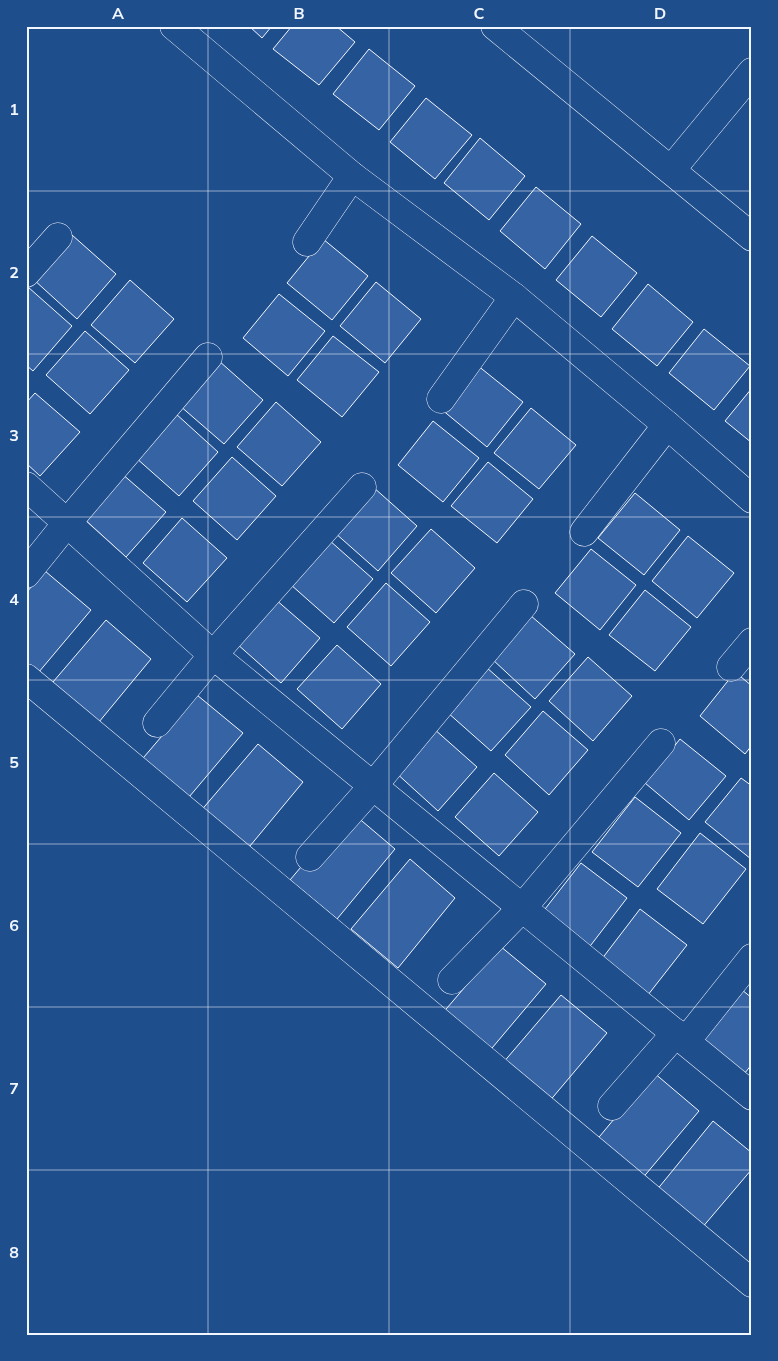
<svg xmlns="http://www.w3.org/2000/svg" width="778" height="1361" viewBox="0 0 778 1361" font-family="Mulish,sans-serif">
  <rect width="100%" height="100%" fill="#1f4e8c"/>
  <g fill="#3563a3" stroke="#f2f6ff">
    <path d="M 249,26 L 272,26 L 262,38 Z"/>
    <path d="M 292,26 L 336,26 L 355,42 L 319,85 L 273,49 Z"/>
    <path d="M 369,49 L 415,86 L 379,130 L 333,94 Z"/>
    <path d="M 426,98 L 472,135 L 435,179 L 390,142 Z"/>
    <path d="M 480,138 L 525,176 L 489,220 L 444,183 Z"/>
    <path d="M 536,187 L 581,224 L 545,269 L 500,231 Z"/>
    <path d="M 72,235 L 116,274 L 77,319 L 33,279 Z"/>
    <path d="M 592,236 L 637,273 L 601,317 L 556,280 Z"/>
    <path d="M 323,239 L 368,276 L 332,320 L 287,283 Z"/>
    <path d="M 130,280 L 174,319 L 135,363 L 91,325 Z"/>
    <path d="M 376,282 L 421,319 L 385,363 L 340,326 Z"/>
    <path d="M 648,284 L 693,322 L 657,366 L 612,329 Z"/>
    <path d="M 28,287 L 72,326 L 33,371 L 26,365 L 26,289 Z"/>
    <path d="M 279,294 L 325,331 L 288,376 L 243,338 Z"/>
    <path d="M 704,329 L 750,366 L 714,410 L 669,373 Z"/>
    <path d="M 85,331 L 129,370 L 90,414 L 46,375 Z"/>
    <path d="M 333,336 L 379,372 L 342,417 L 297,380 Z"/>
    <path d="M 219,361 L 263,400 L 224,444 L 179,405 Z"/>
    <path d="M 477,365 L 523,402 L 487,447 L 441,409 Z"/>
    <path d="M 752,388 L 752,443 L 725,421 Z"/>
    <path d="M 35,393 L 80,432 L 40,476 L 26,463 L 26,403 Z"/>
    <path d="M 276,402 L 321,442 L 282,486 L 237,447 Z"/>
    <path d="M 531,408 L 576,445 L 539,489 L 494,453 Z"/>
    <path d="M 175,413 L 218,452 L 179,496 L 135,457 Z"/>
    <path d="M 433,421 L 479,458 L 443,502 L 398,465 Z"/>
    <path d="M 232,457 L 276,496 L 237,540 L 193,501 Z"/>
    <path d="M 488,462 L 533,499 L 497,543 L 451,506 Z"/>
    <path d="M 121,473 L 166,512 L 126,557 L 82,517 Z"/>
    <path d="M 373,487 L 417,526 L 378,571 L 334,532 Z"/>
    <path d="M 635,493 L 680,530 L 644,575 L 598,538 Z"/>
    <path d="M 182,518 L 227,558 L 187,602 L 143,563 Z"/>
    <path d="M 431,529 L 475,568 L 436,613 L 391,573 Z"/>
    <path d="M 688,536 L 734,573 L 697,618 L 652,581 Z"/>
    <path d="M 329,540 L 373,579 L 334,623 L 290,584 Z"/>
    <path d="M 591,549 L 636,585 L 600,630 L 555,593 Z"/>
    <path d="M 45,571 L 91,610 L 33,679 L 26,674 L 26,593 Z"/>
    <path d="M 386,583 L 430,622 L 391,666 L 347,627 Z"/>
    <path d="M 645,590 L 691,627 L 655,671 L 609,635 Z"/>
    <path d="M 275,599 L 320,638 L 281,683 L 236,643 Z"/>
    <path d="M 530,615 L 575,654 L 535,699 L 492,659 Z"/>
    <path d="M 106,620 L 151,659 L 94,728 L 47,689 Z"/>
    <path d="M 337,645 L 381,684 L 342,729 L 297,689 Z"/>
    <path d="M 588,657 L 632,696 L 593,741 L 549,701 Z"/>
    <path d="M 486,667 L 531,707 L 491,751 L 447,712 Z"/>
    <path d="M 735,672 L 752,686 L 752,745 L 745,754 L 700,716 Z"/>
    <path d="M 197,695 L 243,733 L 184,803 L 138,764 Z"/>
    <path d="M 543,711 L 588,750 L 549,795 L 505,755 Z"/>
    <path d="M 433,728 L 477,767 L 438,811 L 394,771 Z"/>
    <path d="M 680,739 L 726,776 L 689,820 L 645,783 Z"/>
    <path d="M 258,744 L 303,782 L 245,852 L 199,813 Z"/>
    <path d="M 494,773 L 538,812 L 499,856 L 455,817 Z"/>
    <path d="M 741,778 L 752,786 L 751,859 L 705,822 Z"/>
    <path d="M 635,797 L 681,833 L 638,887 L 592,852 Z"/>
    <path d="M 349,810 L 395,849 L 337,919 L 290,880 Z"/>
    <path d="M 700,833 L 746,869 L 703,924 L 657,889 Z"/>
    <path d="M 410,859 L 455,898 L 398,968 L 351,929 Z"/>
    <path d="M 581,863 L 627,898 L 584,954 L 538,918 Z"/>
    <path d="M 640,909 L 687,945 L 644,1000 L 598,964 Z"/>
    <path d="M 500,946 L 546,984 L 487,1054 L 441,1015 Z"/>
    <path d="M 737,986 L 752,998 L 752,1064 L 741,1078 L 695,1042 Z"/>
    <path d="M 561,995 L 607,1033 L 548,1103 L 502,1064 Z"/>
    <path d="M 653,1072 L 699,1111 L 641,1180 L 595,1142 Z"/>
    <path d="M 713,1121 L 752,1153 L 752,1169 L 701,1229 L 656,1191 Z"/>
  </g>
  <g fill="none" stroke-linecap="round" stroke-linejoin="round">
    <g stroke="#f2f6ff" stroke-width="29">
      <g id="minor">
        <path d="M 174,26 L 352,176 L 514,297 L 667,425 L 752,499"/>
        <path d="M 495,26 L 752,237"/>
        <path d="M 671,170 L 752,72"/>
        <path d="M 307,242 L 352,176"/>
        <path d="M 26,273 L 58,237"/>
        <path d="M 441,399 L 514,297"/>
        <path d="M 26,486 L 213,655 L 752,1096"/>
        <path d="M 584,532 L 667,425"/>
        <path d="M 26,574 L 67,523 L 208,357"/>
        <path d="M 731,667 L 752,642"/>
        <path d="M 26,678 L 752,1283"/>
        <path d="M 157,723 L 213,655 L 362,487"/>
        <path d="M 310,857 L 373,786 L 524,604"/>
        <path d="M 452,980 L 523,907 L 661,743"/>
        <path d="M 686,1041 L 752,958"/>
        <path d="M 612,1106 L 676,1033"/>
      </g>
    </g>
    <use href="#minor" stroke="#1f4e8c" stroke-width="28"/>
  </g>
  <path fill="none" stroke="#f2f6ff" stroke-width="1" stroke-opacity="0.55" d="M 208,26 L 208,1335M 389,26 L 389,1335M 570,26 L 570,1335M 26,191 L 752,191M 26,354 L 752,354M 26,517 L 752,517M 26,680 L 752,680M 26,844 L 752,844M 26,1007 L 752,1007M 26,1170 L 752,1170"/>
  <rect width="778" height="1361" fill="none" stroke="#1f4e8c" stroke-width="55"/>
  <rect x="28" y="28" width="722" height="1306" fill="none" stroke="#f2f6ff" stroke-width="2"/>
  <g font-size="16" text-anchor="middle" font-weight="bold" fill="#f2f6ff">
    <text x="118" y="19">A</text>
    <text x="299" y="19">B</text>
    <text x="479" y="19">C</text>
    <text x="660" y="19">D</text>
    <text x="14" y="115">1</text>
    <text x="14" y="278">2</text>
    <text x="14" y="441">3</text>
    <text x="14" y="605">4</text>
    <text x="14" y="768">5</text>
    <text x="14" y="931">6</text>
    <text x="14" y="1094">7</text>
    <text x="14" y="1258">8</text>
  </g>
</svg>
